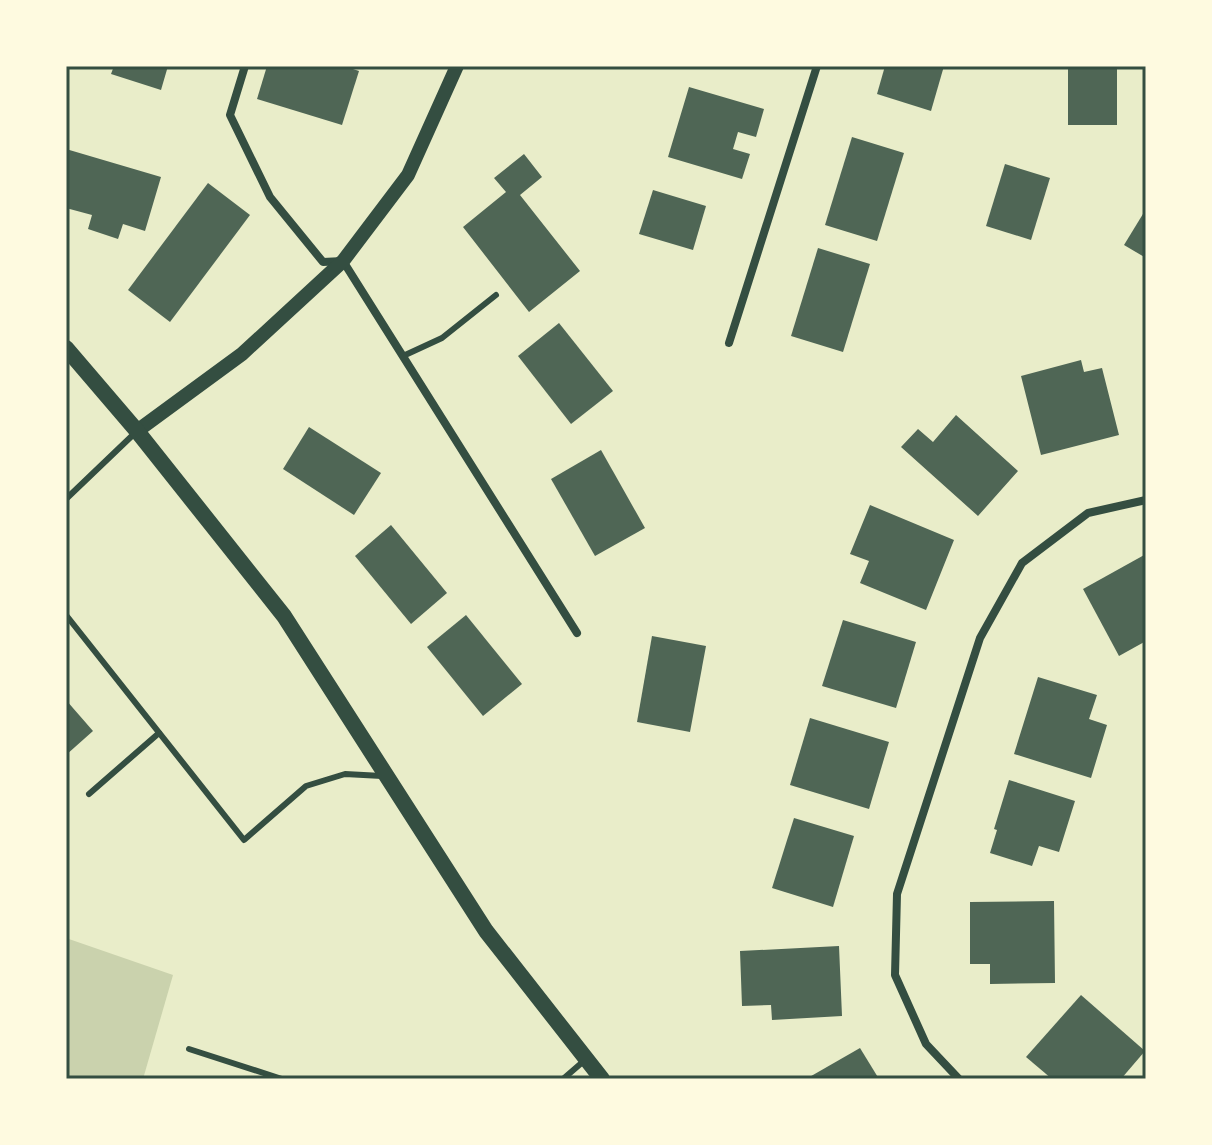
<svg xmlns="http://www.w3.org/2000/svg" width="1212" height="1145" viewBox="0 0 1212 1145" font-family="'IBM Plex Sans',sans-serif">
  <rect width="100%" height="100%" fill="#e9edc9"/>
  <path fill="#cad2ad" d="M 66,938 L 173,975 L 143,1079 L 66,1079 Z"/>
  <g fill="#4f6655">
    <path d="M 114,66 L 168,66 L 161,90 L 111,74 Z"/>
    <path d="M 267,66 L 344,66 L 359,71 L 342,125 L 257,99 Z"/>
    <path d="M 885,66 L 944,66 L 931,111 L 877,94 Z"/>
    <rect x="1068" y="66" width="49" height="59"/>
    <path d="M 689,87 L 764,109 L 756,137 L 738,132 L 733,149 L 750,154 L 742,179 L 668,157 Z"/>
    <path d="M 852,137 L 904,153 L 877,241 L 825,225 Z"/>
    <path d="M 66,149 L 161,177 L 145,231 L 123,224 L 118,239 L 88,229 L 92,215 L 66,208 Z"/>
    <path d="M 524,154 L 542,177 L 520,195 L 580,271 L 529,312 L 463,227 L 506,192 L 494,178 Z"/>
    <path d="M 1005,164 L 1050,178 L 1031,240 L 986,226 Z"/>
    <path d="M 208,183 L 250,215 L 170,322 L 128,290 Z"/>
    <path d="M 653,190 L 706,206 L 693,250 L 639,234 Z"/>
    <path d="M 1146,209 L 1146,258 L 1124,245 Z"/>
    <path d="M 818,248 L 870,264 L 843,352 L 791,336 Z"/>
    <path d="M 559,323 L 613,391 L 571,424 L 518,356 Z"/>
    <path d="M 1081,360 L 1084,372 L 1102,368 L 1119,435 L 1041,455 L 1021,376 Z"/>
    <path d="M 956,415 L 1018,471 L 978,516 L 901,447 L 918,429 L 933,442 Z"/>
    <path d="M 309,427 L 381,473 L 354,515 L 283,469 Z"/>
    <path d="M 601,450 L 645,528 L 595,556 L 551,479 Z"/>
    <path d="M 870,505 L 954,540 L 926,610 L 860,583 L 869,561 L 850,554 Z"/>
    <path d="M 391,525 L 447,593 L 411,624 L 355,556 Z"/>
    <path d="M 1146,554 L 1146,641 L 1119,656 L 1083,589 Z"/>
    <path d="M 466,615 L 522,684 L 483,716 L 427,647 Z"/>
    <path d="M 843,620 L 916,642 L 896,708 L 822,686 Z"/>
    <path d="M 652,636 L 706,646 L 690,732 L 637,722 Z"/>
    <path d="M 1038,677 L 1097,695 L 1089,719 L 1107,725 L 1091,778 L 1014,754 Z"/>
    <path d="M 66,700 L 93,731 L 66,755 Z"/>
    <path d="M 810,718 L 889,742 L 869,809 L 790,785 Z"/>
    <path d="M 1009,780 L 1075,801 L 1059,852 L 1039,846 L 1032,866 L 990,853 L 997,830 L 994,829 Z"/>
    <path d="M 794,818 L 854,836 L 833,907 L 772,888 Z"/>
    <path d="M 1054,901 L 1055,983 L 990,984 L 990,964 L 970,964 L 970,902 Z"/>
    <path d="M 839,946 L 842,1016 L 772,1020 L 771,1005 L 742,1006 L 740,951 Z"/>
    <path d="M 1081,995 L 1145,1051 L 1121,1079 L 1052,1079 L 1026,1057 Z"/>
    <path d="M 860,1048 L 879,1079 L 806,1079 Z"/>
  </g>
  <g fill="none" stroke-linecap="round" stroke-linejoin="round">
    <g stroke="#344e41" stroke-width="6">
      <path d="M 403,356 L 442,338 L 496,295"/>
      <path d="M 66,499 L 136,432"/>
      <path d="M 66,615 L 244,840 L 306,786 L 345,774 L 382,776"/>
      <path d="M 89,794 L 159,733"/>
      <path d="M 189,1049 L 282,1079"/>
      <path d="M 563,1079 L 585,1060"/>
    </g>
    <g stroke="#344e41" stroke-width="8">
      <path d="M 245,66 L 230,115 L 270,197 L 323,262 L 343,261 L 577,633"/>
      <path d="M 729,343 L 817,66"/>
      <path d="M 959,1079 L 926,1044 L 895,975 L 897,894 L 980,638 L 1022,563 L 1088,513 L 1146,500"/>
    </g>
    <path stroke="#344e41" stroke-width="14" d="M 137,431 L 242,354 L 343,261 L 408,175 L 457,66"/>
    <path stroke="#344e41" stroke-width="16" d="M 66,348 L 137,431 L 284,616 L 486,931 L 602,1079"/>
  </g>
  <rect width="1212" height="1145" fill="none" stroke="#fefae0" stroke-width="136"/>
  <rect x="68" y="68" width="1076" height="1009" fill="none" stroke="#344e41" stroke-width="3"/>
</svg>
